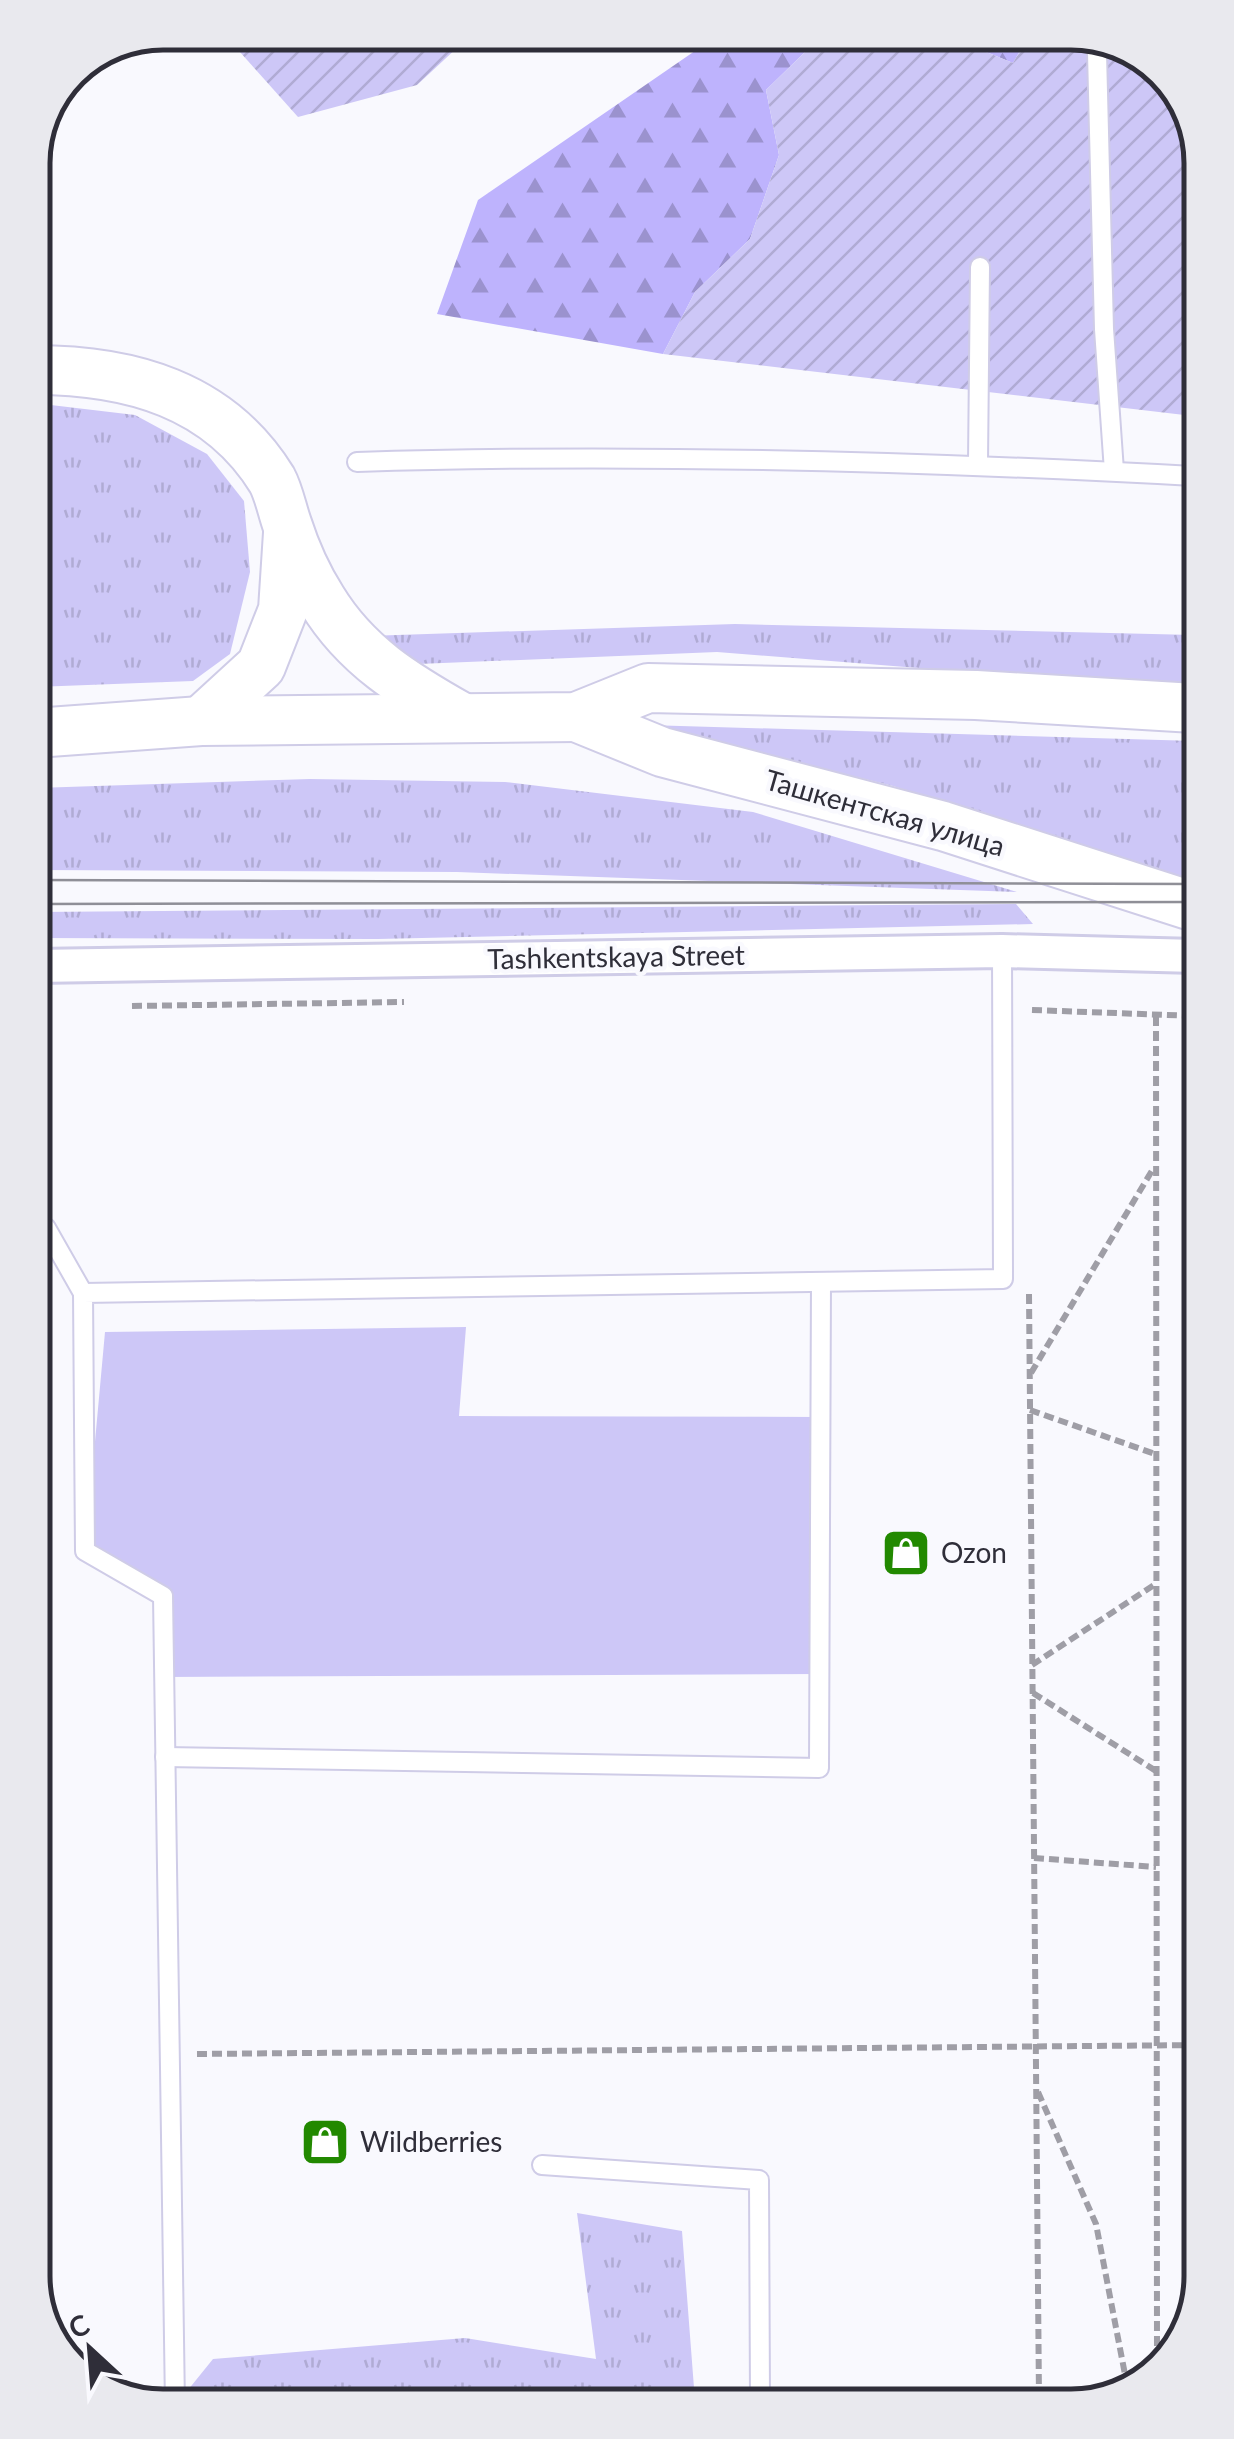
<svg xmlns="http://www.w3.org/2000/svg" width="1234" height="2439" viewBox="0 0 1234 2439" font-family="Lato,sans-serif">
  <defs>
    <pattern id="grass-tufts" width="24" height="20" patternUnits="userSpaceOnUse" patternTransform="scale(2.5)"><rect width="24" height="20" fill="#cdc7f7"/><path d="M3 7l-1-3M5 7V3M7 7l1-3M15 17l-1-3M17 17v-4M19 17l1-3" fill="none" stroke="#b0abd4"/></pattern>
    <pattern id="forest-firs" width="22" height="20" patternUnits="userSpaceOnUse" patternTransform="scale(2.5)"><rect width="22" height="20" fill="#beb3fd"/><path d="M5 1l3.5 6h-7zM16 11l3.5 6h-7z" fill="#9b92ce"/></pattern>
    <pattern id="garden-furrows" width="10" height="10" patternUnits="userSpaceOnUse" patternTransform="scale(2.5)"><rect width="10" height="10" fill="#cdc7f7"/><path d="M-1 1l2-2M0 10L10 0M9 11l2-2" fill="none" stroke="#b0abd4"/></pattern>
  </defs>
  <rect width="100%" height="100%" fill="#f9f9fe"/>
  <g fill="url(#grass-tufts)">
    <path d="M 34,403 L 135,415 L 207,454 L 244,501 L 250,572 L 230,654 L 193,681 L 35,687 Z"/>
    <path d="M 735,624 L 1194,635 L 1194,690 L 717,652 L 418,664 L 367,636 Z"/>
    <path d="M 647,725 L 1195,741 L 1195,886 L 893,786 Z"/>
    <path d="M 310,779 L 505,782 L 753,812 L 1017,892 L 457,872 L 36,870 L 36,788 Z"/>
    <path d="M 1016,904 L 1033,924 L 378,939 L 36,938 L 36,912 Z"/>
    <path d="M 577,2213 L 682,2231 L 695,2401 L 175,2406 L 213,2359 L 465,2338 L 596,2359 Z"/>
  </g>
  <g fill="url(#forest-firs)">
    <path d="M 721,33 L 876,33 L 805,52 L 766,90 L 779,155 L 750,239 L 695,292 L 663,354 L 437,314 L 478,200 Z"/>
    <path d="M 940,33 L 1030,33 L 1013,63 Z"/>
  </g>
  <path fill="#cdc7f7" d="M 466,1327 L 459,1416 L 820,1417 L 820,1674 L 164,1677 L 163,1596 L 85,1551 L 105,1332 Z"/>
  <g fill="url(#garden-furrows)">
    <path d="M 223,33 L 473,33 L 417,85 L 298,117 Z"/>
    <path d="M 876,33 L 940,33 L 1013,63 L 1030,33 L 1080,33 L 1150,59 L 1192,114 L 1193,416 L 663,354 L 695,292 L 750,239 L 779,155 L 766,90 L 805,52 Z"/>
  </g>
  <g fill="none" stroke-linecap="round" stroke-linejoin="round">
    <g stroke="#cfcce7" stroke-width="22">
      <g id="lane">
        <path d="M 1097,53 L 1104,329 L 1114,471"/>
        <path d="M 357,462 C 636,453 914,461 1193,476"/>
        <path d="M 978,462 L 980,267"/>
        <path d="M 37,1227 L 46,1228 L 83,1293"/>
        <path d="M 165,1757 L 819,1768 L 821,1282"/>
        <path d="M 542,2165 L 759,2180 L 760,2400"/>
        <path d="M 175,2406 L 163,1596 L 85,1551 L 83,1293 L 1003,1279 L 1002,951"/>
      </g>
    </g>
    <g stroke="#cfcce7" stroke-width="38">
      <path id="street" d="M 36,966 L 1002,951 L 1196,956"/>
    </g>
    <g stroke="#cfcce7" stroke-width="52">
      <g id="secondary">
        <path d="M 34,370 C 129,370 219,394 272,480 C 279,493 282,510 287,524 C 295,549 308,578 322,600 C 356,656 406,686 461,717"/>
        <path d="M 576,717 L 662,752 L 943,826 L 1195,907"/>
        <path d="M 201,721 L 261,666 L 283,610 L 288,533"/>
        <path d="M 35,733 L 201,721 L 576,717 L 648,688 L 976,695 L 1194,708"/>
      </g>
    </g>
    <g stroke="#9f9ea6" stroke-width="6" stroke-dasharray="10 5" stroke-linecap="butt">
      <path d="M 132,1006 L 404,1002"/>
      <path d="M 1032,1010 L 1196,1016"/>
      <path d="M 1156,1016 L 1157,2367"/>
      <path d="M 1029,1294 L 1039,2398"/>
      <path d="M 1031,1373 L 1153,1169"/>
      <path d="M 1030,1410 L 1155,1454"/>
      <path d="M 1032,1665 L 1154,1585"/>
      <path d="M 1033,1693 L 1156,1771"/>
      <path d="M 1034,1858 L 1156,1867"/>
      <path d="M 197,2054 L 1200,2045"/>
      <path d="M 1038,2092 L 1096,2224 L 1128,2390"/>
    </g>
    <use href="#lane" stroke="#fff" stroke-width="18"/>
    <use href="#street" stroke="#fff" stroke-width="32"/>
    <use href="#secondary" stroke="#fff" stroke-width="48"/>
    <g stroke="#8f8f97" stroke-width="2.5">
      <path d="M 36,880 L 1195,884"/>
      <path d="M 36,904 L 1195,902"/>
    </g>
  </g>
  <defs>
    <g id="shop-square" transform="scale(2.5)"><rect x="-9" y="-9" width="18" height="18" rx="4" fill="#228900" stroke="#f9f9fe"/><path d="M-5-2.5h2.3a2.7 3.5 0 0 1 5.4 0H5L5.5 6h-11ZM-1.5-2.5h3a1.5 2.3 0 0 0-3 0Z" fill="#fff"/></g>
  </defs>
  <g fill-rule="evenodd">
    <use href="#shop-square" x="906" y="1553"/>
    <use href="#shop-square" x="325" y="2142"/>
  </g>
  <g text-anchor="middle" stroke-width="9" stroke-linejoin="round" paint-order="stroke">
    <g font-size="28" fill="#2f2e39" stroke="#f9f9fe">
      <text transform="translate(885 813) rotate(16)" y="10">Ташкентская улица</text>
      <text transform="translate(616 957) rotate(-1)" y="10">Tashkentskaya Street</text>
    </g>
    <g font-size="28" fill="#2f2e39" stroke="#f9f9fe" text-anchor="start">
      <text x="941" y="1563">Ozon</text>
      <text x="360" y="2152">Wildberries</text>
    </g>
  </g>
  <path d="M0 0H1234V2439H0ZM163 50H1071A113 113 0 0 1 1184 163V2276A113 113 0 0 1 1071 2389H163A113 113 0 0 1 50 2276V163A113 113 0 0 1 163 50Z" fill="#e9e9ee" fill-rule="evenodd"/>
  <path fill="none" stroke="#2f2e39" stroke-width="5" d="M163 50H1071A113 113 0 0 1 1184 163V2276A113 113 0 0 1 1071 2389H163A113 113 0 0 1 50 2276V163A113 113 0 0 1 163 50Z"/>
  <g transform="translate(90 2349) rotate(334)" stroke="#f9f9fe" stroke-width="8" paint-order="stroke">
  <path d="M0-8L18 38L0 25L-18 38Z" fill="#2f2e39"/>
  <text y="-15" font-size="28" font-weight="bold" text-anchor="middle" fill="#2f2e39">С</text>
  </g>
</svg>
